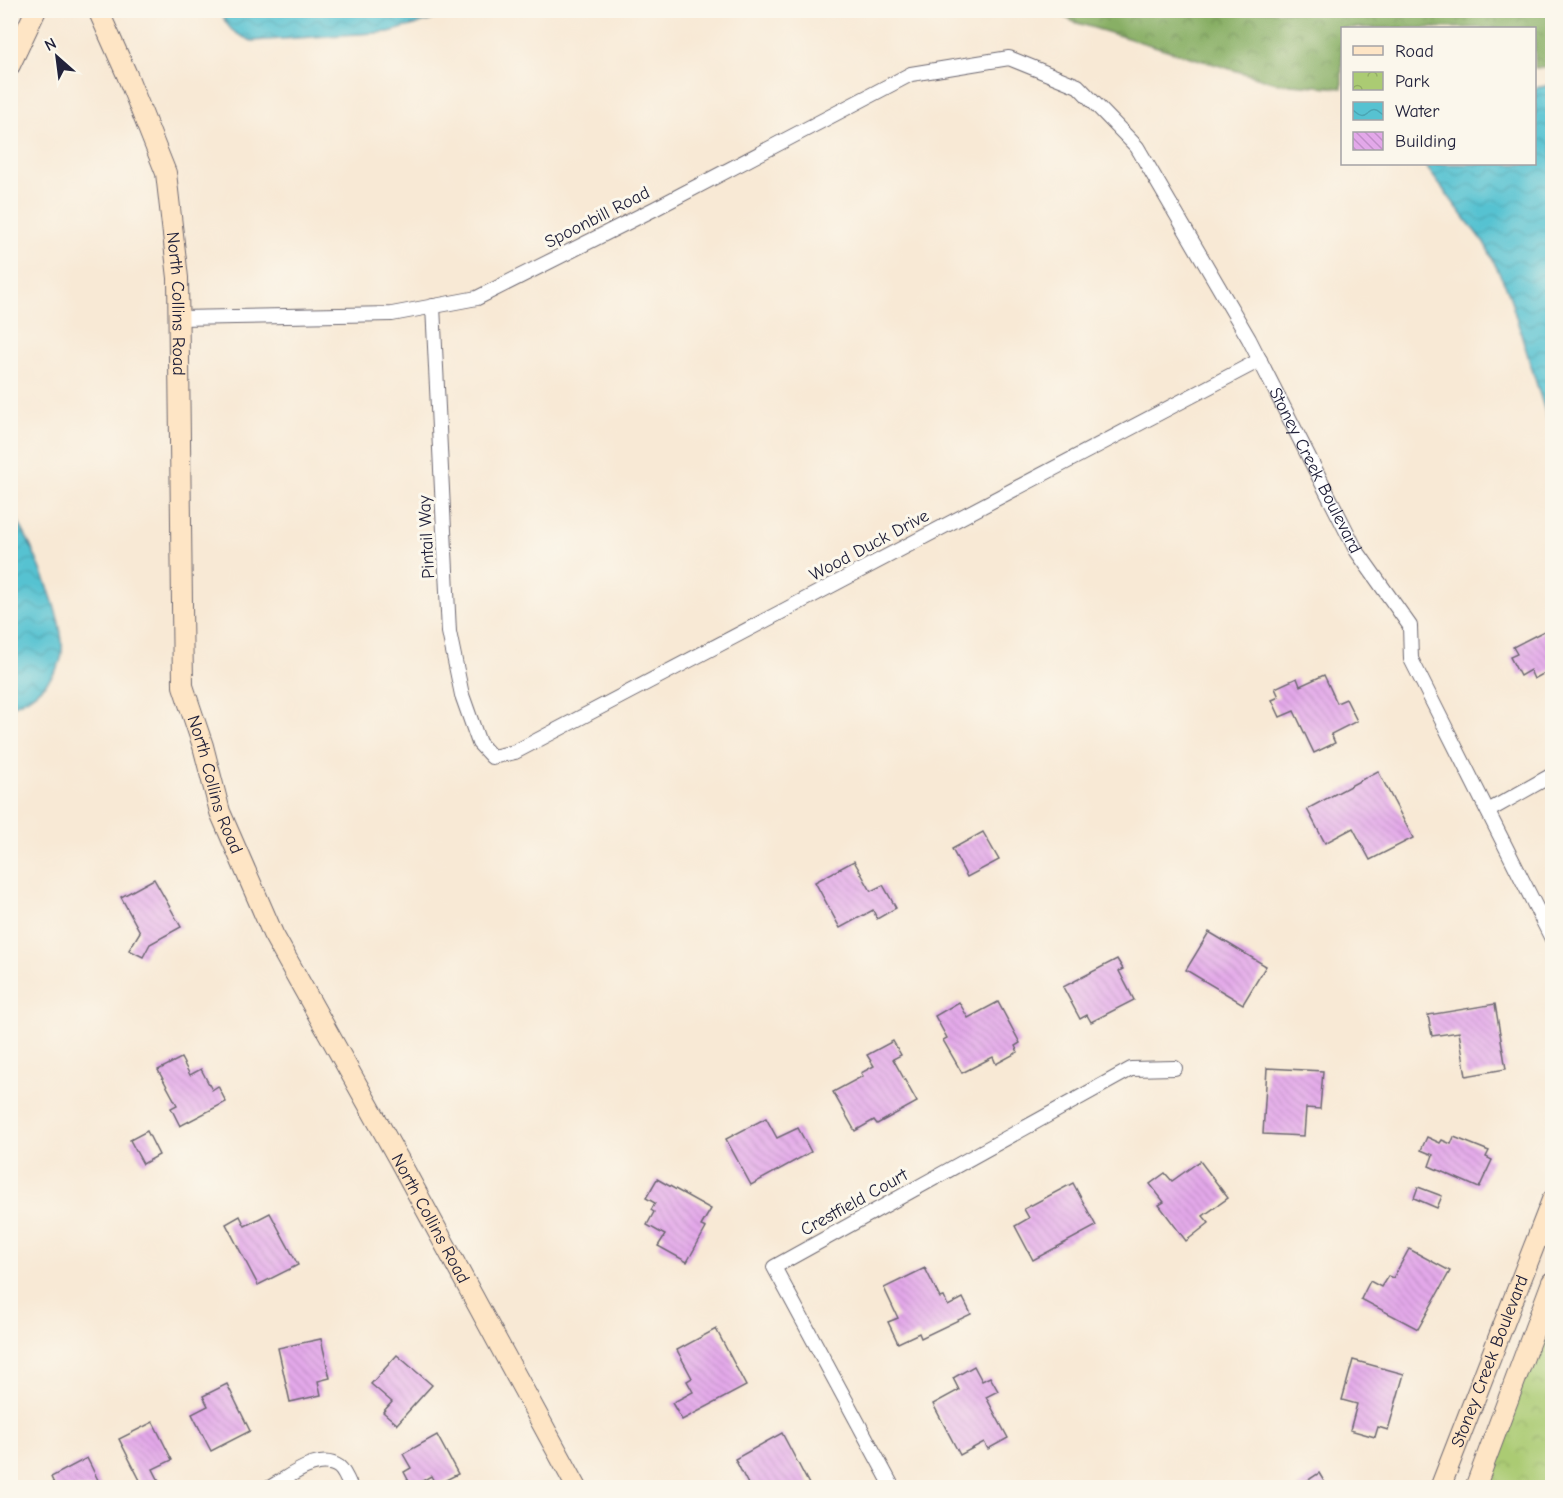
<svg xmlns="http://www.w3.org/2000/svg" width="1563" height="1498" viewBox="0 0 1563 1498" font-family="'Comic Neue',sans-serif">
  <defs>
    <pattern id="forest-crowns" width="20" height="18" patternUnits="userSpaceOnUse" patternTransform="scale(1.5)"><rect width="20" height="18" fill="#88af65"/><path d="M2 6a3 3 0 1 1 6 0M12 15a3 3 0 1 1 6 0" fill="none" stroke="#6f8e54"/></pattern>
    <pattern id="park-crowns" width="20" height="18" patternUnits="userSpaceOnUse" patternTransform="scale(1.5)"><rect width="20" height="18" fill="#abcb73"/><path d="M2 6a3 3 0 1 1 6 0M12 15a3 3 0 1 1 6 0" fill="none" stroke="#93ae64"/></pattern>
    <pattern id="water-waves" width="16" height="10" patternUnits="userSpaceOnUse" patternTransform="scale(1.5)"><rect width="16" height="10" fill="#57c2d1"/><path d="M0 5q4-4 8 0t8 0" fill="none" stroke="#4ba6b4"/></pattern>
    <pattern id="building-back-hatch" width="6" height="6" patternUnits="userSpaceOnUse" patternTransform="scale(1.5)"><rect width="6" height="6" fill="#e3a8e9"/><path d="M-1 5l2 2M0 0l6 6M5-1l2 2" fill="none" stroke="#c290c9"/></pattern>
  </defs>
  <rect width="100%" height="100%" fill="#fbf7ec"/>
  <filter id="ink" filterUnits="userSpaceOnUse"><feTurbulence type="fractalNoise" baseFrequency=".0167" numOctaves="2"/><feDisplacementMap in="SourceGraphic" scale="12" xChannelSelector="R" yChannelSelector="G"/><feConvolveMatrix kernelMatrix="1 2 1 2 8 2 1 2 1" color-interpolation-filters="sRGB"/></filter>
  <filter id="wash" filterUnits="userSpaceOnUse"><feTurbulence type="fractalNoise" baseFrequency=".008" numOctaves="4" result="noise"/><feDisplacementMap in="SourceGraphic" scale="24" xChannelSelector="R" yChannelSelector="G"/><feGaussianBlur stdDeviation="1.35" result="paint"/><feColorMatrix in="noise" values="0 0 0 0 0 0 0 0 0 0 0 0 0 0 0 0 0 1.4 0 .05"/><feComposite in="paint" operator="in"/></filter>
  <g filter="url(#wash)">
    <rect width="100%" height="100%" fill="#f8e9d5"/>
    <path fill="url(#forest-crowns)" stroke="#556850" stroke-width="1.5" d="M 1053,11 L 1552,11 L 1552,67 L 1535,68 L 1534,28 L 1342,28 L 1342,88 L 1277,83 L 1074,22 Z"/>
    <path fill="url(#park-crowns)" stroke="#667657" stroke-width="1.5" d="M 1552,1297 L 1552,1487 L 1478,1488 Z"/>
    <g fill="url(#water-waves)" stroke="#3c7286" stroke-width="1.5">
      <path d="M 219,11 L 449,11 L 429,21 L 389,32 L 252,41 C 232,33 229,29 219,11 Z"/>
      <path d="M 1552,85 L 1552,434 L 1508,291 L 1486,246 L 1424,164 L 1534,164 L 1535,88 Z"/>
      <path d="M 11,510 C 30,539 65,618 62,652 C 61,675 31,700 11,706 Z"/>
    </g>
    <g id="blocks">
      <g fill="url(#building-back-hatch)">
        <path d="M 1552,627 L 1552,669 L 1534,679 L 1530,670 L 1520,676 L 1510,657 L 1517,654 L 1513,647 Z"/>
        <path d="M 1324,675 L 1337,703 L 1346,699 L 1357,721 L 1331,734 L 1335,743 L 1314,753 L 1294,711 L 1280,717 L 1272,700 L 1279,697 L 1275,688 L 1297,678 L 1300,686 Z"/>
        <path d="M 1378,771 L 1413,838 L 1370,860 L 1353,828 L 1325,843 L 1307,809 Z"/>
        <path d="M 983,832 L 999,860 L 967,877 L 952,849 Z"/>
        <path d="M 854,861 L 871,891 L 883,885 L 896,908 L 877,919 L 873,910 L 840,928 L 815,882 Z"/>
        <path d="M 154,879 L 181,927 L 150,944 L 143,957 L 129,950 L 140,932 L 121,897 Z"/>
        <path d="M 1209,932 L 1266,966 L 1243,1004 L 1186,970 Z"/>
        <path d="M 1117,959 L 1123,969 L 1119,971 L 1134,1000 L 1091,1022 L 1087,1015 L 1080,1019 L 1063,987 Z"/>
        <path d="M 959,1002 L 968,1018 L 998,1002 L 1020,1043 L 1015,1046 L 1018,1052 L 996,1064 L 993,1057 L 962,1073 L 943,1040 L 947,1038 L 935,1016 Z"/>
        <path d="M 1495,1004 L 1506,1069 L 1466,1076 L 1459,1032 L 1432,1036 L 1428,1015 Z"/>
        <path d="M 893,1041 L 901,1055 L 893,1059 L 917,1102 L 877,1124 L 874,1120 L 855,1131 L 833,1092 L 863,1076 L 861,1073 L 874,1066 L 867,1055 Z"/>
        <path d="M 181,1058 L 190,1075 L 201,1069 L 212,1090 L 218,1086 L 226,1102 L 180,1126 L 171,1108 L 177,1105 L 158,1070 Z"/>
        <path d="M 1267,1068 L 1323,1071 L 1320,1109 L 1306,1108 L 1304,1136 L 1263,1134 Z"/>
        <path d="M 766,1118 L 777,1138 L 798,1128 L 811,1152 L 751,1185 L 726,1139 Z"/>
        <path d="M 147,1131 L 159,1155 L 143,1164 L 130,1140 Z"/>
        <path d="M 1427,1137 L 1440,1143 L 1442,1140 L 1451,1144 L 1454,1137 L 1489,1151 L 1486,1157 L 1492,1160 L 1479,1188 L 1429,1166 L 1433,1155 L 1421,1150 Z"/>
        <path d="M 1200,1161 L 1228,1198 L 1203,1216 L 1209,1223 L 1186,1241 L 1159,1205 L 1164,1202 L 1150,1184 L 1165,1173 L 1172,1181 Z"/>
        <path d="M 657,1179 L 711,1209 L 701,1226 L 706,1228 L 687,1262 L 658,1246 L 665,1235 L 647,1225 L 654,1212 L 651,1210 L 655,1203 L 646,1198 Z"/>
        <path d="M 1073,1183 L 1096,1226 L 1033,1260 L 1015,1226 L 1029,1218 L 1024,1209 Z"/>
        <path d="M 1418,1187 L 1442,1196 L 1437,1208 L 1414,1198 Z"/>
        <path d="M 270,1213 L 298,1265 L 258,1285 L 226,1224 L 240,1216 L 245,1226 Z"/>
        <path d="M 1409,1249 L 1450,1271 L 1418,1329 L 1361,1299 L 1370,1281 L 1381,1287 L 1388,1276 L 1393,1278 Z"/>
        <path d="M 925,1268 L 940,1298 L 944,1297 L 948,1306 L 963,1298 L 971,1314 L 921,1338 L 919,1333 L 898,1343 L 888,1322 L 898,1318 L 884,1288 Z"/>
        <path d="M 716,1329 L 746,1386 L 682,1420 L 672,1403 L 693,1392 L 687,1381 L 692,1378 L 677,1350 Z"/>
        <path d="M 321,1339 L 330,1378 L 318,1381 L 321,1395 L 290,1402 L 278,1348 Z"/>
        <path d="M 397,1355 L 432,1385 L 397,1424 L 383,1412 L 392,1402 L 371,1384 Z"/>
        <path d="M 1353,1360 L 1404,1374 L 1388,1430 L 1378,1427 L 1375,1437 L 1350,1430 L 1357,1404 L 1342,1400 Z"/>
        <path d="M 974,1366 L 982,1381 L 990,1377 L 998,1391 L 986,1397 L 1008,1438 L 988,1449 L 984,1442 L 960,1455 L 933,1404 L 959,1390 L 953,1378 Z"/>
        <path d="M 227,1384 L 250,1431 L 211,1451 L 192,1414 L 208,1406 L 203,1396 Z"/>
        <path d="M 153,1422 L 172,1460 L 153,1469 L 160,1483 L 152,1488 L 144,1488 L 119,1439 Z"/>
        <path d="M 782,1433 L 811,1488 L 750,1488 L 735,1459 Z"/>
        <path d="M 437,1435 L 458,1474 L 436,1485 L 431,1476 L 412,1487 L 404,1472 L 411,1468 L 403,1454 Z"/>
        <path d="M 87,1458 L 102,1488 L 56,1488 L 51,1477 Z"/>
        <path d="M 1319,1473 L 1328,1488 L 1296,1488 Z"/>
      </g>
    </g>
  </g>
  <g filter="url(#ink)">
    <use href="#blocks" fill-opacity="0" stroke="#6d6871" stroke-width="1.5"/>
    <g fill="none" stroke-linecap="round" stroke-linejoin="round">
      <g stroke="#6d6871" stroke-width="16">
        <g id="street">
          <path d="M 433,306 L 449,632 L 462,695 L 479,743 L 492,757 L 515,752 L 1260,360"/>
          <path id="s1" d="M 179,318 L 392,314 L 477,298 L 656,208 L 911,74 L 1009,58 L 1078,86 L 1137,147 L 1249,339 L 1356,550 L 1410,626 L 1411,659 L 1552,939"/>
          <path d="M 1488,811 L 1552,775"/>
          <path d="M 269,1488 C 288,1478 318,1452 339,1467 C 344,1471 348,1481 351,1488"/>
          <path d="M 893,1488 L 774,1267 L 1131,1069 L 1175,1068"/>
        </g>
      </g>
      <g stroke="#6d6871" stroke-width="22">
        <g id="secondary">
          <path id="s2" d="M 98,10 L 127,75 L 166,173 L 178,278 L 183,686 L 203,746 L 220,812 L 273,934 L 399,1160 L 577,1488"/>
          <path d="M 10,65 L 36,10"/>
          <path id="s3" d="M 1440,1488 L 1552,1200"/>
          <path d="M 1475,1488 L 1552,1282"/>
        </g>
      </g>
      <use href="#street" stroke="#fff" stroke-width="14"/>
      <use href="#secondary" stroke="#fee5c5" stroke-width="20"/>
    </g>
  </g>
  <g text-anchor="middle" stroke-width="6" stroke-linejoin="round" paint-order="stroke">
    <g font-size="18" fill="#22223b" stroke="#fbf7ec">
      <text transform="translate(597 217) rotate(-27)" y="6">Spoonbill Road</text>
      <text dy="6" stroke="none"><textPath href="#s2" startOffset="308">North Collins Road</textPath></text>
      <text dy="6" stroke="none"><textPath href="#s1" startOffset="1416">Stoney Creek Boulevard</textPath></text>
      <text transform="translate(426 537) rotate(-93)" y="6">Pintail Way</text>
      <text transform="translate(869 545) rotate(-28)" y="6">Wood Duck Drive</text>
      <text dy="6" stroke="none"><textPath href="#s2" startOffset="794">North Collins Road</textPath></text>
      <text transform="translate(854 1202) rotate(-29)" y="6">Crestfield Court</text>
      <text dy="6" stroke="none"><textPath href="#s2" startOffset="1280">North Collins Road</textPath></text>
      <text dy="6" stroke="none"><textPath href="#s3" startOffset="136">Stoney Creek Boulevard</textPath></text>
    </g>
  </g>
  <rect width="1563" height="1498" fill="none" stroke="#fbf7ec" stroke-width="36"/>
  <rect x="1341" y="27" width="195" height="138" fill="#fbf7ec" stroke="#a4a2a5" stroke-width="1.5"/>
  <rect x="1353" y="46" width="30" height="9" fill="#fee5c5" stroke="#a4a2a5" stroke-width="1.5"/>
  <text x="1395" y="57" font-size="18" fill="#22223b">Road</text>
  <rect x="1353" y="72" width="30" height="18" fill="url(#park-crowns)" stroke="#a4a2a5" stroke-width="1.5"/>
  <text x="1395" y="87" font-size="18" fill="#22223b">Park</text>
  <rect x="1353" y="102" width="30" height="18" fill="url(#water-waves)" stroke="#a4a2a5" stroke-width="1.5"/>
  <text x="1395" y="117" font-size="18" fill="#22223b">Water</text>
  <rect x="1353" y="132" width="30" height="18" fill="url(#building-back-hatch)" stroke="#a4a2a5" stroke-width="1.5"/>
  <text x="1395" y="147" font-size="18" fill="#22223b">Building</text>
  <g transform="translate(57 57) rotate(332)" stroke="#fbf7ec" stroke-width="4.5" paint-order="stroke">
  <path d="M0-4.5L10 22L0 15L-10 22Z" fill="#22223b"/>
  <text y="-9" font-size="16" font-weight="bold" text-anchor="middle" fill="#22223b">N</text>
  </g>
</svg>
